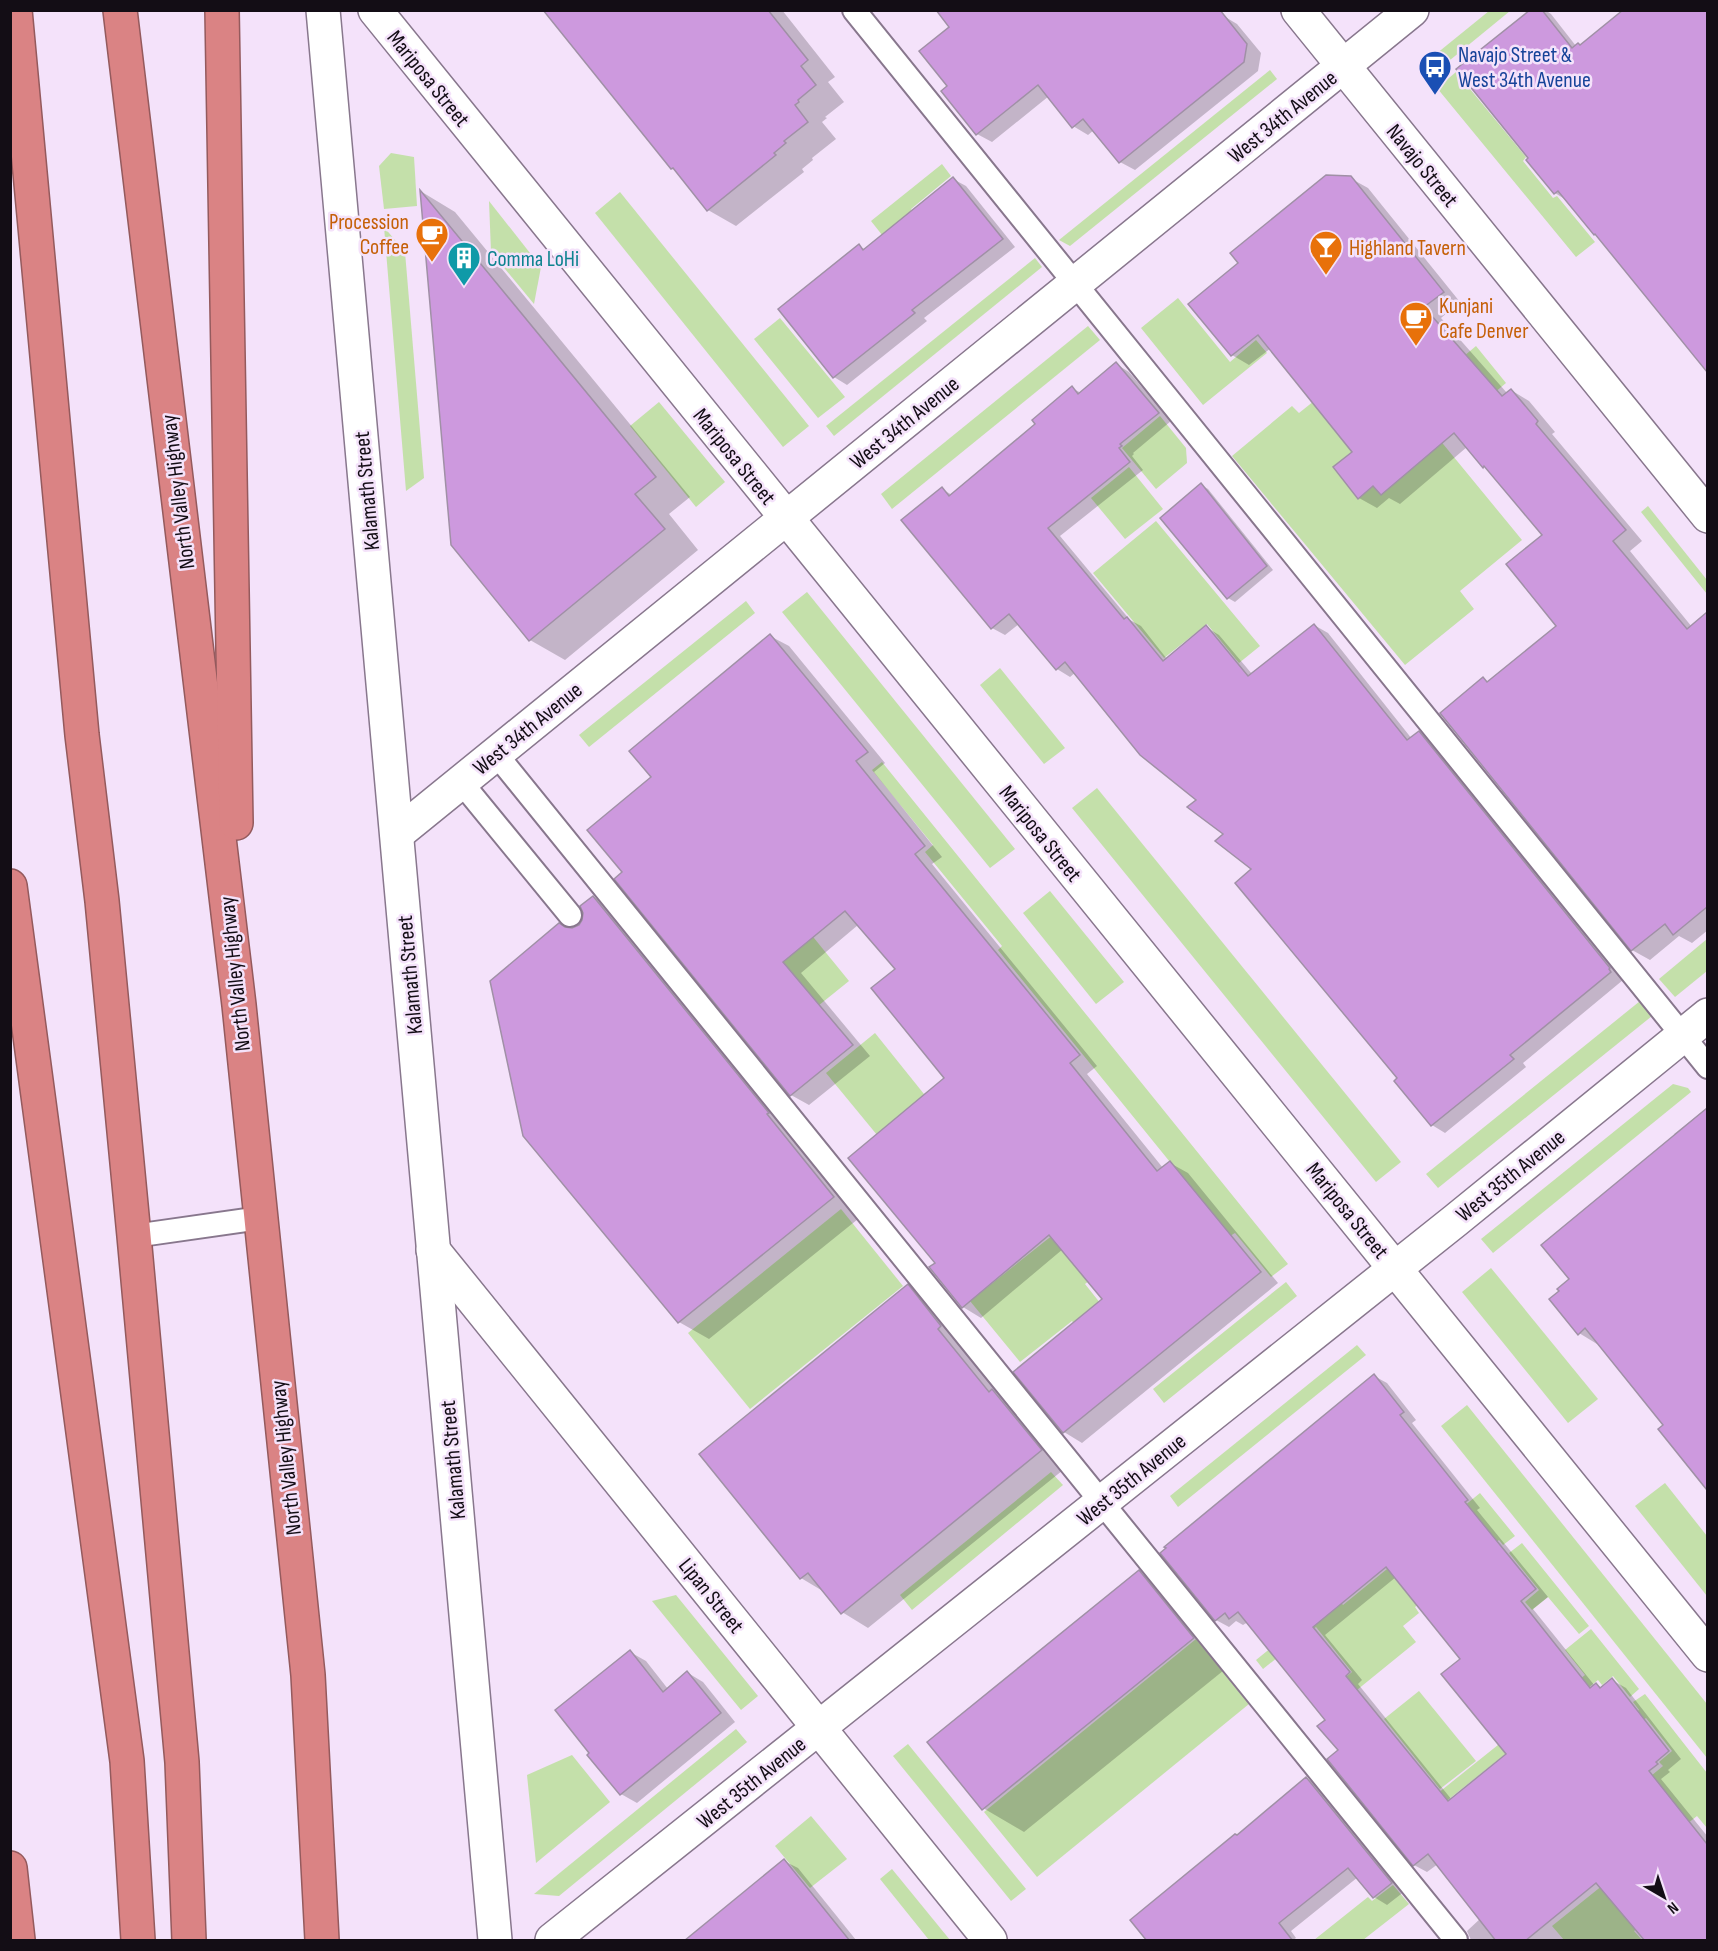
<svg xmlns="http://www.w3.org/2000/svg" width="1718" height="1951" viewBox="0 0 1718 1951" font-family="'Sofia Sans Condensed',sans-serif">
  <rect width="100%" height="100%" fill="#f4e2fa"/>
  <g fill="#c4e0aa">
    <path d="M 1489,11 L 1510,11 L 1444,65 L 1436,54 Z"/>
    <path d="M 1270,70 L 1277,79 L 1070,246 L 1059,240 Z"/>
    <path d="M 1456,72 L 1526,157 L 1523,161 L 1553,198 L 1557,196 L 1595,242 L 1576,257 L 1437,88 Z"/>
    <path d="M 391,153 L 414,157 L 417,206 L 384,209 L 379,166 Z"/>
    <path d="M 942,164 L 951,176 L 911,209 L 924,226 L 894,250 L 871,221 Z"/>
    <path d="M 620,192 L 809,426 L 783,447 L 595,213 Z"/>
    <path d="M 489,201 L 541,267 L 534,304 L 491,252 Z"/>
    <path d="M 384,227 L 405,252 L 424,478 L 406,491 Z"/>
    <path d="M 1035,258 L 1042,267 L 834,436 L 826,426 Z"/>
    <path d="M 1178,298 L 1230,362 L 1256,340 L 1267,353 L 1203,405 L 1141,328 Z"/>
    <path d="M 780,318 L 845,397 L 818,418 L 754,339 Z"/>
    <path d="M 1088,326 L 1100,340 L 892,509 L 881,494 Z"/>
    <path d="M 1476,346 L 1506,383 L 1439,439 L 1522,540 L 1460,591 L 1474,609 L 1405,665 L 1232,456 L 1292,406 L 1299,413 L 1329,389 L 1368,436 Z"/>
    <path d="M 659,402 L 725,482 L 696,507 L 630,426 Z"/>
    <path d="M 1160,416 L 1186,448 L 1187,463 L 1156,489 L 1122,448 Z"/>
    <path d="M 1129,467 L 1163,509 L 1125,539 L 1091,498 Z"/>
    <path d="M 1648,506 L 1707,580 L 1707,594 L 1641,512 Z"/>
    <path d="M 1156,521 L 1260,646 L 1239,663 L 1207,624 L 1164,658 L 1093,573 Z"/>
    <path d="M 807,592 L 1015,849 L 990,868 L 782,612 Z"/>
    <path d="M 746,601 L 755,613 L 589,747 L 579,735 Z"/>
    <path d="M 1000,668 L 1065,748 L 1044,764 L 980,685 Z"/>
    <path d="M 882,762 L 1288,1264 L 1271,1277 L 1235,1233 L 1230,1236 L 998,950 L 1002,946 L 925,852 L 933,845 L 872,770 Z"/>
    <path d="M 1097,788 L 1401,1162 L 1376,1182 L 1072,808 Z"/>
    <path d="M 1050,891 L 1124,982 L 1096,1004 L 1023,913 Z"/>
    <path d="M 779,895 L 849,981 L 813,1010 L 749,932 Z"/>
    <path d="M 1707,939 L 1707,971 L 1675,997 L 1659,979 Z"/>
    <path d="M 1645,997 L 1657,1012 L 1438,1188 L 1426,1174 Z"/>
    <path d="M 875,1033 L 944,1119 L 896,1158 L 826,1073 Z"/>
    <path d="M 1673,1084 L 1688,1088 L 1691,1092 L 1493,1253 L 1481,1239 Z"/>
    <path d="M 1093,1203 L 1131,1248 L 1085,1284 L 1132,1343 L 1097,1351 L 1072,1321 L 1020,1362 L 970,1301 Z"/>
    <path d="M 841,1209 L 903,1286 L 750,1409 L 688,1333 Z"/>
    <path d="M 1491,1268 L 1598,1399 L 1568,1423 L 1462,1292 Z"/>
    <path d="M 1286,1282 L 1297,1296 L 1164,1403 L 1153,1389 Z"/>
    <path d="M 1357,1345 L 1366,1355 L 1178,1507 L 1170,1496 Z"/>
    <path d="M 1467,1405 L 1707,1704 L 1707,1758 L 1441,1426 Z"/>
    <path d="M 1051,1472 L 1063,1485 L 912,1610 L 900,1595 Z"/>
    <path d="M 1665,1483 L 1707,1536 L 1707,1596 L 1635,1506 Z"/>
    <path d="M 1480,1493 L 1515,1536 L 1503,1545 L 1499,1540 L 1415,1607 L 1419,1613 L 1403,1626 L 1416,1642 L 1325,1716 L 1315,1703 L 1352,1672 L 1316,1627 L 1263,1669 L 1256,1660 L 1313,1614 L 1308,1562 L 1343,1605 Z"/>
    <path d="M 1522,1543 L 1589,1626 L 1579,1634 L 1548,1597 L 1532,1610 L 1525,1602 L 1539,1590 L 1509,1553 Z"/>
    <path d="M 676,1595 L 758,1696 L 741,1710 L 652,1601 Z"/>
    <path d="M 1591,1629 L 1639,1689 L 1630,1697 L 1613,1676 L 1602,1685 L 1598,1680 L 1409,1831 L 1402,1822 L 1585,1675 L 1565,1650 Z"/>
    <path d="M 1196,1639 L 1249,1704 L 1037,1877 L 984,1812 Z"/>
    <path d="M 1419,1691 L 1476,1761 L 1440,1789 L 1384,1719 Z"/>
    <path d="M 1645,1694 L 1707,1773 L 1707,1828 L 1697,1816 L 1609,1886 L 1651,1776 L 1663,1766 L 1659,1762 L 1672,1751 L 1646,1718 L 1634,1727 L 1627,1719 L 1639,1710 L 1633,1702 Z"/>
    <path d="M 736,1729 L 747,1742 L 559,1896 L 534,1894 Z"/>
    <path d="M 908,1744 L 1026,1889 L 1011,1901 L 893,1756 Z"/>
    <path d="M 572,1755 L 610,1802 L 536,1863 L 527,1775 Z"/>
    <path d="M 811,1816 L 847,1859 L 810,1888 L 775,1846 Z"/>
    <path d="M 892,1869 L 950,1940 L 929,1940 L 880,1879 Z"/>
    <path d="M 1393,1885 L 1409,1904 L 1363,1940 L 1314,1940 L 1368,1897 L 1372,1901 Z"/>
    <path d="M 1603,1885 L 1638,1928 L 1634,1931 L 1642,1940 L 1564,1940 L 1552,1926 Z"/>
  </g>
  <g fill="#0003" fill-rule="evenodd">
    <path d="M 545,10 L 782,10 L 835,77 L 828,82 L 844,102 L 825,117 L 827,118 L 822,122 L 836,139 L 812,158 L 813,160 L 802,169 L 804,172 L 736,226 L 708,210 L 678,172 L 672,168 Z"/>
    <path d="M 1532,10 L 1545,10 L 1551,14 L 1576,46 L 1581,46 L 1626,10 L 1708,10 L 1708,370 L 1599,236 L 1568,201 L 1555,193 Z"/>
    <path d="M 1222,15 L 1237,24 L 1261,53 L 1258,71 L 1135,170 L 1120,162 L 1094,130 L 1088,135 L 1073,126 L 1049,96 L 992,142 L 977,134 L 943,91 Z"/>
    <path d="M 1350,178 L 1368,188 L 1460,302 L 1441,318 L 1507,393 L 1511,390 L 1529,401 L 1555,432 L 1552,434 L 1642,541 L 1630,551 L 1692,627 L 1702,619 L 1708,622 L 1708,930 L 1692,943 L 1679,936 L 1650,960 L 1632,950 L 1483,679 L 1489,682 L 1558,626 L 1544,535 L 1489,470 L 1484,466 L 1467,447 L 1400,504 L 1389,498 L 1377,508 L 1359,498 L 1354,452 L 1271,348 L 1249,365 L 1232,355 Z"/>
    <path d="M 953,179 L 966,186 L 1015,247 L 924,318 L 927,321 L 847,385 L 834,377 L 780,309 L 859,246 L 866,250 Z"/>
    <path d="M 422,192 L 455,212 L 690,497 L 669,514 L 698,550 L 565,660 L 530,640 Z"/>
    <path d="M 1116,364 L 1129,372 L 1171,421 L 1133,453 L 1134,454 L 1132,456 L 1143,470 L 1060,536 L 1130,620 L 1141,626 L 1167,659 L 1206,627 L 1219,635 L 1252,674 L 1314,625 L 1328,633 L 1412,739 L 1419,732 L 1432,740 L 1623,980 L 1523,1063 L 1526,1067 L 1445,1133 L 1432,1125 L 1396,1081 L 1399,1079 L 1254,869 L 1198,800 L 1076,672 L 1070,677 L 1057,669 L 1019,624 L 1005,635 L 992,628 L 942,489 L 952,495 L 1037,424 L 1072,388 L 1081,393 Z"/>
    <path d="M 1201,485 L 1208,489 L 1273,570 L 1235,602 L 1228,598 Z"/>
    <path d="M 770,636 L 789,646 L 885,763 L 874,772 L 942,857 L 932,864 L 1097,1066 L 1087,1074 L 1163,1168 L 1170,1163 L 1188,1173 L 1278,1283 L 1082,1443 L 1064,1432 L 1015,1372 L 1105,1300 L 1063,1249 L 981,1318 L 963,1307 L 931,1268 L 937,1263 L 946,1078 L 897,969 L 858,925 L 801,973 L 870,1056 L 809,1105 L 791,1095 L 624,872 L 654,777 Z"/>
    <path d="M 593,897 L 623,914 L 863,1215 L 709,1339 L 679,1322 L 524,1135 L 572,930 L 580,926 Z"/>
    <path d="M 1708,1107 L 1708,1489 L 1660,1429 L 1665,1425 L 1599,1342 L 1597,1344 L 1579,1333 L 1571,1279 L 1676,1136 L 1674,1134 Z"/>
    <path d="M 908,1286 L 935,1302 L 1068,1466 L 868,1628 L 842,1612 L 826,1593 L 801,1578 Z"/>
    <path d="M 1374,1376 L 1387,1383 L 1416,1420 L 1412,1423 L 1480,1508 L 1477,1510 L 1548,1597 L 1533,1609 L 1595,1686 L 1597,1685 L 1602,1688 L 1612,1680 L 1626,1688 L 1681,1759 L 1668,1770 L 1670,1772 L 1661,1779 L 1708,1837 L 1708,1940 L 1471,1940 L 1467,1931 L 1481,1918 L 1438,1864 L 1427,1872 L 1414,1865 L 1340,1750 L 1327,1720 L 1248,1622 L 1243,1625 L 1236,1621 L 1229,1627 L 1216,1620 ZM 1396,1577 L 1462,1659 L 1508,1755 L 1452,1800 L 1358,1684 L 1362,1680 L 1325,1635 Z"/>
    <path d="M 1139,1572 L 1180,1595 L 1234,1662 L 1024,1832 L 983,1808 Z"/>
    <path d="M 630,1652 L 646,1661 L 668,1689 L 688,1673 L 703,1682 L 735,1722 L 637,1803 L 621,1794 L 589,1755 Z"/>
    <path d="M 1307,1779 L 1320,1786 L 1405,1891 L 1387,1905 L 1374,1897 L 1358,1877 L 1291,1931 L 1296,1938 L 1293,1940 L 1149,1940 L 1237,1837 Z"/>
    <path d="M 784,1861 L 798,1868 L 856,1940 L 687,1940 Z"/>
  </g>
  <g fill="#cd99de" stroke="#a090a6" stroke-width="1.5" fill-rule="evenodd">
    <path d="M 543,10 L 768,10 L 808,60 L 801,66 L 816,85 L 798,100 L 799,102 L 795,105 L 808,122 L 784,141 L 786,143 L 774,153 L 776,155 L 707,211 L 673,168 L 671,169 Z"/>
    <path d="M 936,10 L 1220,10 L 1247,44 L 1244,62 L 1119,163 L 1083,119 L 1072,128 L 1038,85 L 976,135 L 941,91 L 947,86 L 919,51 L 949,27 Z"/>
    <path d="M 1530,10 L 1542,10 L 1572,48 L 1578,43 L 1580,45 L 1623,10 L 1707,10 L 1707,372 L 1595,234 L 1594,235 L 1558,191 L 1554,194 L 1526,160 L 1528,158 L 1456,69 Z"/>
    <path d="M 1326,175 L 1351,176 L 1444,292 L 1424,307 L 1502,396 L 1511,389 L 1538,421 L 1536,424 L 1626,530 L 1613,541 L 1687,629 L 1707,612 L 1707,907 L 1673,935 L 1665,924 L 1631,951 L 1440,713 L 1483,677 L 1487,682 L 1556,626 L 1506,564 L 1542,535 L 1484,466 L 1483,468 L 1454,433 L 1381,495 L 1373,486 L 1358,499 L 1333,467 L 1352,452 L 1258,335 L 1231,356 L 1188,304 L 1238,263 L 1230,253 Z"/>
    <path d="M 953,177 L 1003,239 L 912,310 L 915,313 L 833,378 L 778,309 L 859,244 L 863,250 Z"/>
    <path d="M 420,190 L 656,477 L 635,494 L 665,529 L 529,641 L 451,545 Z"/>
    <path d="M 1116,362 L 1159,413 L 1120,444 L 1122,446 L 1119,448 L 1130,462 L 1048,528 L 1124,619 L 1127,617 L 1163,661 L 1206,625 L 1248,676 L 1314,624 L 1407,740 L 1419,731 L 1610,968 L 1609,969 L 1611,972 L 1510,1055 L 1514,1059 L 1431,1126 L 1394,1081 L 1397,1078 L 1235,883 L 1251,869 L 1215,841 L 1223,834 L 1187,807 L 1196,800 L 1140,755 L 1065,662 L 1056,670 L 1009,614 L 991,629 L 901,520 L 942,487 L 949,496 L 1035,424 L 1032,420 L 1072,386 L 1078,394 Z"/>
    <path d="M 1201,483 L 1267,566 L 1227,599 L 1160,518 Z"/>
    <path d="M 770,634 L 868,752 L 856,761 L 925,846 L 915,854 L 1080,1055 L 1070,1063 L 1157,1171 L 1170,1161 L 1261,1272 L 1063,1433 L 1013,1372 L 1102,1299 L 1049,1235 L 962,1308 L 929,1267 L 935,1263 L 848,1158 L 944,1078 L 871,988 L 895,969 L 845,911 L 783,962 L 853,1045 L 790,1096 L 614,879 L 622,872 L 587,830 L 651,777 L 629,751 Z"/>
    <path d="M 593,896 L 769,1113 L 767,1114 L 834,1197 L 678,1323 L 523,1136 L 490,981 L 559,923 L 565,927 L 572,928 L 579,925 L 582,920 L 583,913 L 580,906 Z"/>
    <path d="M 1707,1108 L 1707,1490 L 1658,1429 L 1663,1425 L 1585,1328 L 1578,1335 L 1549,1299 L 1559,1291 L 1557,1289 L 1569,1279 L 1541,1245 Z"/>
    <path d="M 908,1284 L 941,1326 L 938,1329 L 989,1392 L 992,1389 L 1042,1450 L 841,1614 L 808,1573 L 800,1579 L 699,1454 Z"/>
    <path d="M 1374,1374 L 1404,1412 L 1400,1415 L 1468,1500 L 1465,1502 L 1536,1589 L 1521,1601 L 1590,1688 L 1596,1683 L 1600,1688 L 1612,1678 L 1669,1751 L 1656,1762 L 1658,1764 L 1649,1771 L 1707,1844 L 1707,1941 L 1645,1941 L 1596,1883 L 1525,1941 L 1496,1941 L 1428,1854 L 1413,1866 L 1327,1759 L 1338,1750 L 1317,1726 L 1325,1720 L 1238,1612 L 1229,1619 L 1225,1613 L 1215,1621 L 1160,1553 L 1166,1548 L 1164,1547 ZM 1386,1567 L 1460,1659 L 1441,1674 L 1506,1754 L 1448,1801 L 1346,1676 L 1350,1672 L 1313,1627 Z"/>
    <path d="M 1139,1570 L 1194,1638 L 982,1810 L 927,1742 Z"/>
    <path d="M 630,1650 L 663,1692 L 687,1671 L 721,1713 L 620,1795 L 587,1755 L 589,1753 L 555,1710 Z"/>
    <path d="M 1306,1777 L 1392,1883 L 1373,1898 L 1348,1868 L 1279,1923 L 1293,1941 L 1147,1941 L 1130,1920 L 1235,1834 L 1237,1835 Z"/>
    <path d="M 784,1859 L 850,1941 L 684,1941 Z"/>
  </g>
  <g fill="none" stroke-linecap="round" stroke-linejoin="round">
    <g stroke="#88778d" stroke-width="26">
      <g id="service">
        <path d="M 854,10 L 1708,1067"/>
        <path d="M 496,754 L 1456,1940"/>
        <path d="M 461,782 L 570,915"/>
        <path d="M 134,1236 L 260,1218"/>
      </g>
    </g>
    <g stroke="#88778d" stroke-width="36">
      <g id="minor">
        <path d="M 323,10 L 495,1940"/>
        <path d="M 375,10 L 1708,1655"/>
        <path d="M 397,834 L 1412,10"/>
        <path d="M 433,1250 L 990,1940"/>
        <path d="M 552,1940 L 1456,1220 L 1708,1015"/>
      </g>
    </g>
    <g stroke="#88778d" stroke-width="36">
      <path id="tertiary" d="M 1298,10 L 1708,516"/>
    </g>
    <g stroke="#945a5d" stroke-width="36">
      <g id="motorway">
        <path d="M 15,10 L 82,735 L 102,901 L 134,1236 L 182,1762 L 189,1940"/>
        <path d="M 120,10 L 239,1005 L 308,1675 L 322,1940"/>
        <path d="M 222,10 L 236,823"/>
        <path d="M 10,886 L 127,1761 L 138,1940"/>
        <path d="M 10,1868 L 18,1940"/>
      </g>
    </g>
    <use href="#service" stroke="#fff" stroke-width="22"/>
    <use href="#minor" stroke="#fff" stroke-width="33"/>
    <use href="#tertiary" stroke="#fff" stroke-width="33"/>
    <use href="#motorway" stroke="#da8384" stroke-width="33"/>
  </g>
  <defs>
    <g id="bus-pin" transform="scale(1.725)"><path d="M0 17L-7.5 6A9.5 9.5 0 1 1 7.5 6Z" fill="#1a4fb4" stroke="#f4e2fa"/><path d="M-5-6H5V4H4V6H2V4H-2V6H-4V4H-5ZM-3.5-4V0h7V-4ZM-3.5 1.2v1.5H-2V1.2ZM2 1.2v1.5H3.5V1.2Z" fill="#fff"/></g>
    <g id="cafe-pin" transform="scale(1.725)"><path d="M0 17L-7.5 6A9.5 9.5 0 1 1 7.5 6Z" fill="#e8710a" stroke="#f4e2fa"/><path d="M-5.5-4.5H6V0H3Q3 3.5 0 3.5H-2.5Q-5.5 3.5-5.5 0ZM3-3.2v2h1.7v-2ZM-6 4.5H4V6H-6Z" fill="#fff"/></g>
    <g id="bar-pin" transform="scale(1.725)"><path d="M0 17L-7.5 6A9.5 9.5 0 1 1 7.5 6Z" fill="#e8710a" stroke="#f4e2fa"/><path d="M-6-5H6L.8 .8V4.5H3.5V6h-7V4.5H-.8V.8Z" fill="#fff"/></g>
    <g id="building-pin" transform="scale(1.725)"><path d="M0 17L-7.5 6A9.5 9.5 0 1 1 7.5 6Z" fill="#0f9aa8" stroke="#f4e2fa"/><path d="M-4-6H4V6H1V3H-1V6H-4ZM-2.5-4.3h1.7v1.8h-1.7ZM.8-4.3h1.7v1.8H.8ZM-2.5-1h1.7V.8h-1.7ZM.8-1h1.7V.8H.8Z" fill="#fff"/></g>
  </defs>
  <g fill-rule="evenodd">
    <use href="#bus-pin" x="1435" y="67"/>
    <use href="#cafe-pin" x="432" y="234"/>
    <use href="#bar-pin" x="1326" y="247"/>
    <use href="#building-pin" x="464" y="258"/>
    <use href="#cafe-pin" x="1416" y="318"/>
  </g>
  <g text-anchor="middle" stroke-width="5" stroke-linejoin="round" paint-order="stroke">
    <g font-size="22" fill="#164399" stroke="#f4e2fa" text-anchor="start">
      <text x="1458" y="62">Navajo Street &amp;<tspan x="1458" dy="25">West 34th Avenue</tspan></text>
    </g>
    <g font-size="22" fill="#130d15" stroke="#f4e2fa">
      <text transform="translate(429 78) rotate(51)" y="8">Mariposa Street</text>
      <text transform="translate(1282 116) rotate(-39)" y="8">West 34th Avenue</text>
      <text transform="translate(1423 165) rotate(51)" y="8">Navajo Street</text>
      <text transform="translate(904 422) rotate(-39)" y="8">West 34th Avenue</text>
      <text transform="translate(735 456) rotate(51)" y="8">Mariposa Street</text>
      <text transform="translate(366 491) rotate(-95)" y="8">Kalamath Street</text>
      <text transform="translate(177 492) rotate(-97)" y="8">North Valley Highway</text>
      <text transform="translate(527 728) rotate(-39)" y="8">West 34th Avenue</text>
      <text transform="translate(1041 833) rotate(51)" y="8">Mariposa Street</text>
      <text transform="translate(234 974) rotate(-96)" y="8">North Valley Highway</text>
      <text transform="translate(409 975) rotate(-95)" y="8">Kalamath Street</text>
      <text transform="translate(1510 1175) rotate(-39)" y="8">West 35th Avenue</text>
      <text transform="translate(1348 1210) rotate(51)" y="8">Mariposa Street</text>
      <text transform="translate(285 1458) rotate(-96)" y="8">North Valley Highway</text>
      <text transform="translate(452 1460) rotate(-95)" y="8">Kalamath Street</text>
      <text transform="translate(1131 1479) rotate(-39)" y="8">West 35th Avenue</text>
      <text transform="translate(712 1595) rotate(51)" y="8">Lipan Street</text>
      <text transform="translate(751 1782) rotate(-39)" y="8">West 35th Avenue</text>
    </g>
    <g font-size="22" fill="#c56008" stroke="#f4e2fa" text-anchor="start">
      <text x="409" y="229" text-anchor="end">Procession<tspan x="409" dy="25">Coffee</tspan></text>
      <text x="1349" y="255">Highland Tavern</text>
      <text x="1439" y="313">Kunjani<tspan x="1439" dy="25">Cafe Denver</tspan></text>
    </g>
    <g font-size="22" fill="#0d838f" stroke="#f4e2fa" text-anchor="start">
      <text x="487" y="266">Comma LoHi</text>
    </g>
  </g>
  <rect width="1718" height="1951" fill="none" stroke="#130d15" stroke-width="24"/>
  <g transform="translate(1664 1897) rotate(141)" stroke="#f4e2fa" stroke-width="4.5" paint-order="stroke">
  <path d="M0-4.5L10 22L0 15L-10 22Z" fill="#130d15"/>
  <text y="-9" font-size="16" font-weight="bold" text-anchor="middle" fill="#130d15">N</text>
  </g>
</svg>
